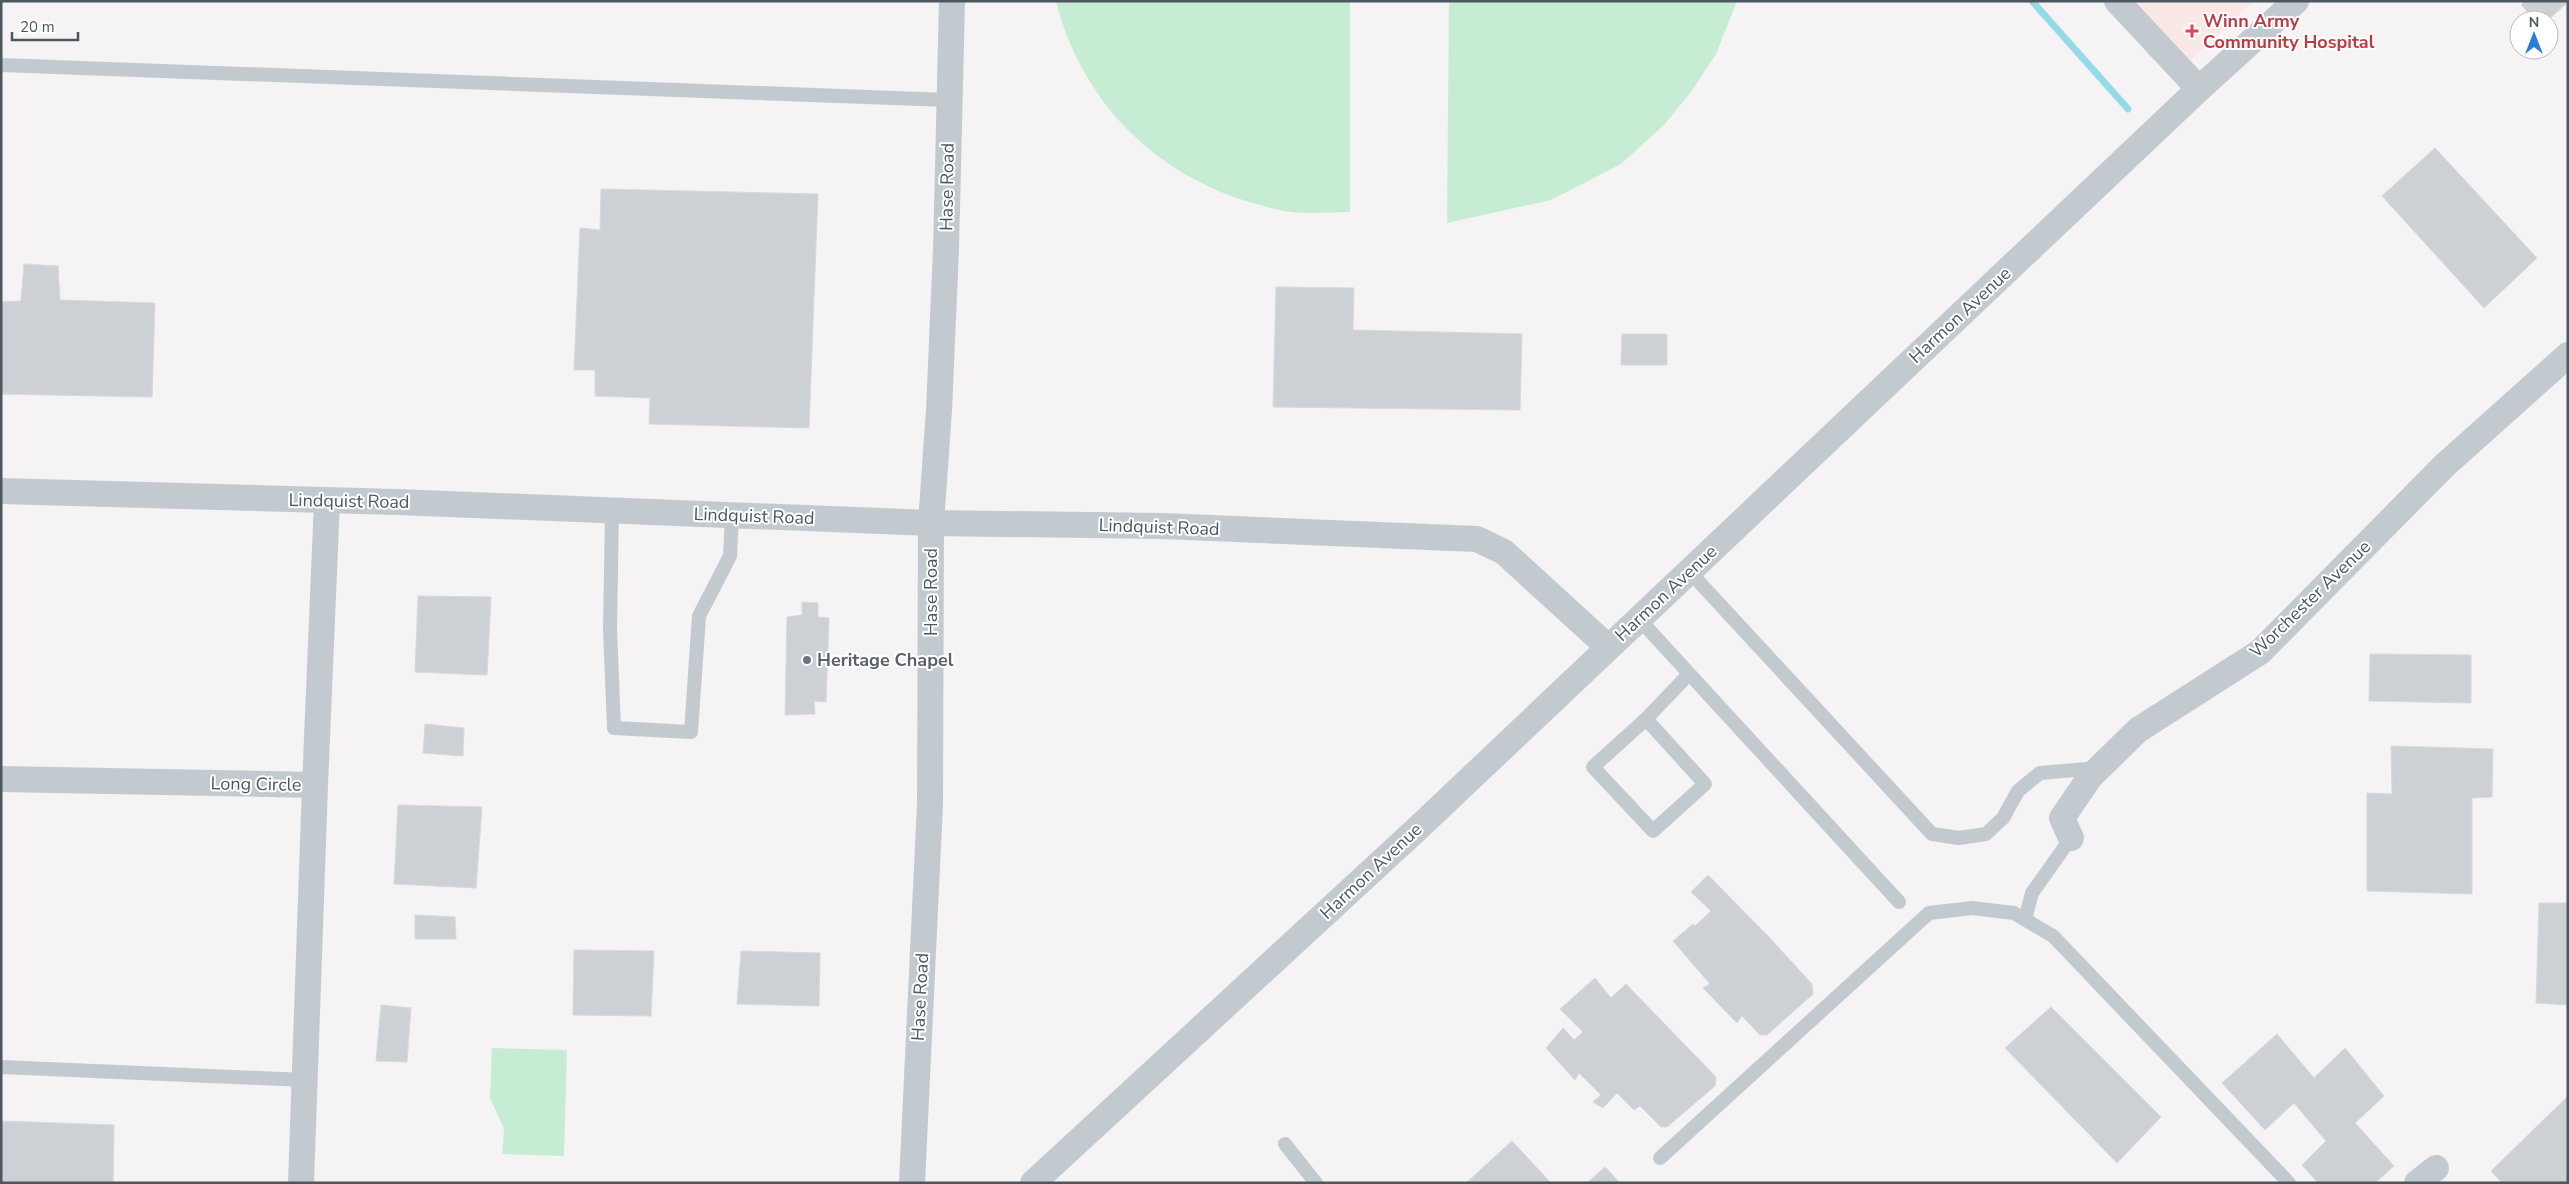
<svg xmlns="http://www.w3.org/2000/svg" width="2569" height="1184" viewBox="0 0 2569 1184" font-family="'Nunito Sans',sans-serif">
  <rect width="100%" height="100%" fill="#f5f3f3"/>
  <path fill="#fae8e7" d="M 2136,1 L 2254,1 L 2190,61 Z"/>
  <g fill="#c6edd3">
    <path d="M 1056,1 L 1350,1 L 1350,212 C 1330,212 1309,214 1290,212 C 1278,211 1265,206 1253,203 C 1155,175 1081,101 1056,1 Z"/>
    <path d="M 1449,1 L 1737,1 L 1716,54 L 1691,92 L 1664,125 L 1621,164 L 1551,200 L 1447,223 Z"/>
    <path d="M 492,1048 L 567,1050 L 564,1156 L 502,1154 L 504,1129 L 490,1098 Z"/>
  </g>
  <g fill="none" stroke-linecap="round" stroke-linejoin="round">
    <path stroke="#97dae7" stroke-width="7" d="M 2032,1 L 2128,109"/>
  </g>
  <g fill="#cdd0d4" stroke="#d7d9dd">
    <path d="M 2525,1 L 2568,1 L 2568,2 L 2548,20 L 2535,20 L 2521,5 Z"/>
    <path d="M 2435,148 L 2537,258 L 2484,308 L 2382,196 Z"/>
    <path d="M 601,189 L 818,194 L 809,428 L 649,424 L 650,398 L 595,396 L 595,370 L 574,370 L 580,228 L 600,230 Z"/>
    <path d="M 24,264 L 58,266 L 60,300 L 155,303 L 152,397 L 1,394 L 1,302 L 21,301 Z"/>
    <path d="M 1276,287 L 1354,288 L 1353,330 L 1522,334 L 1520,410 L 1273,407 Z"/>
    <path d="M 1622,334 L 1667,334 L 1667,365 L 1621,365 Z"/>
    <path d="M 418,596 L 491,597 L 487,675 L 415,672 Z"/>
    <path d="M 802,602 L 818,603 L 818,617 L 829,618 L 826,702 L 814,701 L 815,714 L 785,715 L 787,617 L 802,615 Z"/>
    <path d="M 2370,654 L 2471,655 L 2471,703 L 2369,701 Z"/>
    <path d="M 425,724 L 464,728 L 463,756 L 423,753 Z"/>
    <path d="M 2391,746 L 2493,749 L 2492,797 L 2472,798 L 2472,894 L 2367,891 L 2367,793 L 2392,794 Z"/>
    <path d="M 398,805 L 482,807 L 476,888 L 394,884 Z"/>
    <path d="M 1708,875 L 1768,936 L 1812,984 L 1813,994 L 1767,1035 L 1760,1035 L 1742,1016 L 1737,1023 L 1703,988 L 1710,984 L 1673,941 L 1693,924 L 1695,926 L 1711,911 L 1691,892 Z"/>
    <path d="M 2539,903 L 2568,903 L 2568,1005 L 2536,1003 Z"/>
    <path d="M 415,915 L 455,917 L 456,939 L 415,939 Z"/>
    <path d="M 574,950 L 654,951 L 651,1016 L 573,1015 Z"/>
    <path d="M 741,951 L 820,953 L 819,1006 L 737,1004 Z"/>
    <path d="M 1595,978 L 1611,998 L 1626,984 L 1716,1077 L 1715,1086 L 1667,1127 L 1661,1127 L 1640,1106 L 1634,1110 L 1617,1093 L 1603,1108 L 1593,1102 L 1601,1095 L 1579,1073 L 1575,1080 L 1546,1048 L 1563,1028 L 1574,1040 L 1583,1032 L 1560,1009 Z"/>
    <path d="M 381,1005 L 411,1008 L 407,1062 L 376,1061 Z"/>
    <path d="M 2051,1007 L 2161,1117 L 2117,1163 L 2005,1048 Z"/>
    <path d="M 2277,1034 L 2314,1078 L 2345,1048 L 2384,1096 L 2355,1123 L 2394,1166 L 2375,1183 L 2318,1183 L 2302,1165 L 2326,1141 L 2294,1103 L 2265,1130 L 2222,1083 Z"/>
    <path d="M 2568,1096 L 2568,1183 L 2502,1183 L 2491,1171 Z"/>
    <path d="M 1,1121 L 114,1125 L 113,1183 L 1,1183 Z"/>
    <path d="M 1512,1141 L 1551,1183 L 1466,1183 Z"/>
    <path d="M 1605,1167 L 1620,1183 L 1587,1183 Z"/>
  </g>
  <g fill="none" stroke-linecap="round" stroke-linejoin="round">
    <g stroke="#c2cad0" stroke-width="14">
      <path d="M 1,65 L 948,100"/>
      <path d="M 612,511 L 610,629 L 614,728 L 691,732 L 699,616 L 730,556 L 732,515"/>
      <path d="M 1689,571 L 1932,834 L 1959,838 L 1986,834 L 2003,818 L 2018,791 L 2040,773 L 2099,768"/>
      <path d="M 1639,619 L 1899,902"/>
      <path d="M 1646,719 L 1705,784 L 1653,831 L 1593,767 L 1646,719 L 1688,675"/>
      <path d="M 2025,919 L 2032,893 L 2071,838"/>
      <path d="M 1,1067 L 305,1080"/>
      <path d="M 1285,1144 L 1316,1183"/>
      <path d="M 1660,1158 L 1929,913 L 1972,908 L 2014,913 L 2053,936 L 2289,1183"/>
    </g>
    <g stroke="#c2cad0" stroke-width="26">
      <path d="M 2117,1 L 2199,89"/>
      <path d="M 1,491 L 397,502 L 931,523 L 1162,526 L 1477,539 L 1504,552 L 1608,647"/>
      <path d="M 1,779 L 315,785 L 327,501"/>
      <path d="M 2071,838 L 2062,818 L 2090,777 L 2138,730 L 2260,652 L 2445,465 L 2568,355"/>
      <path d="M 301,1183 L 315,785"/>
      <path d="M 912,1183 L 930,804 L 931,523 L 939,410 L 946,249 L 952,1"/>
      <path d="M 1033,1183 L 1417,829 L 2199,89 L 2296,1"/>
      <path d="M 2417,1183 L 2436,1168"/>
    </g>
  </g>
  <path fill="#e0444e" stroke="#fff" stroke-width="2" d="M2189.5 23.5h5v5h5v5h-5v5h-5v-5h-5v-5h5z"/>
  <circle fill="#6b7280" stroke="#fff" stroke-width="2" cx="807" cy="660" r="5"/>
  <g text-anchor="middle" stroke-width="4" stroke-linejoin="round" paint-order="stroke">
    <g font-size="18" font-weight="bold" fill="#be3a42" stroke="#fff" text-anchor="start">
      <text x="2203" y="27">Winn Army<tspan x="2203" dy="21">Community Hospital</tspan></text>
    </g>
    <g font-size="18" fill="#4c575f" stroke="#fff">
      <text transform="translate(947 187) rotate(-89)" y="6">Hase Road</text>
      <text transform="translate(1960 315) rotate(-43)" y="6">Harmon Avenue</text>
      <text transform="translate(349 501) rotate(1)" y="6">Lindquist Road</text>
      <text transform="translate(754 516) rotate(2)" y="6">Lindquist Road</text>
      <text transform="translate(1159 527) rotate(2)" y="6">Lindquist Road</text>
      <text transform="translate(931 592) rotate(-90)" y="6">Hase Road</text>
      <text transform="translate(1666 593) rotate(-43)" y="6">Harmon Avenue</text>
      <text transform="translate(2310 599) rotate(-44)" y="6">Worchester Avenue</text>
      <text transform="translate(256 784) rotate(1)" y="6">Long Circle</text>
      <text transform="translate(1371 871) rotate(-43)" y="6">Harmon Avenue</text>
      <text transform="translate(920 997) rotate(-87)" y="6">Hase Road</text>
    </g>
    <g font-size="18" font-weight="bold" fill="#5b616d" stroke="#fff" text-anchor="start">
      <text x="817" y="666">Heritage Chapel</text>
    </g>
  </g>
  <rect width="2569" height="1184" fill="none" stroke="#4c575f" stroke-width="5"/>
  <g transform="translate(2534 35)"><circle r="24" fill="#ffffff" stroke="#b7bcbf"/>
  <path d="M0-4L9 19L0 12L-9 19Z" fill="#297ed8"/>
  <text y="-8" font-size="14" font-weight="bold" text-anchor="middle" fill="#4c575f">N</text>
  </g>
  <path d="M12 32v8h66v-8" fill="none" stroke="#4c575f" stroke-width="2.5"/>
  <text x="20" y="32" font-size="15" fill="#4c575f" stroke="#ffffff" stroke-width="4" paint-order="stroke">20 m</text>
</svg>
